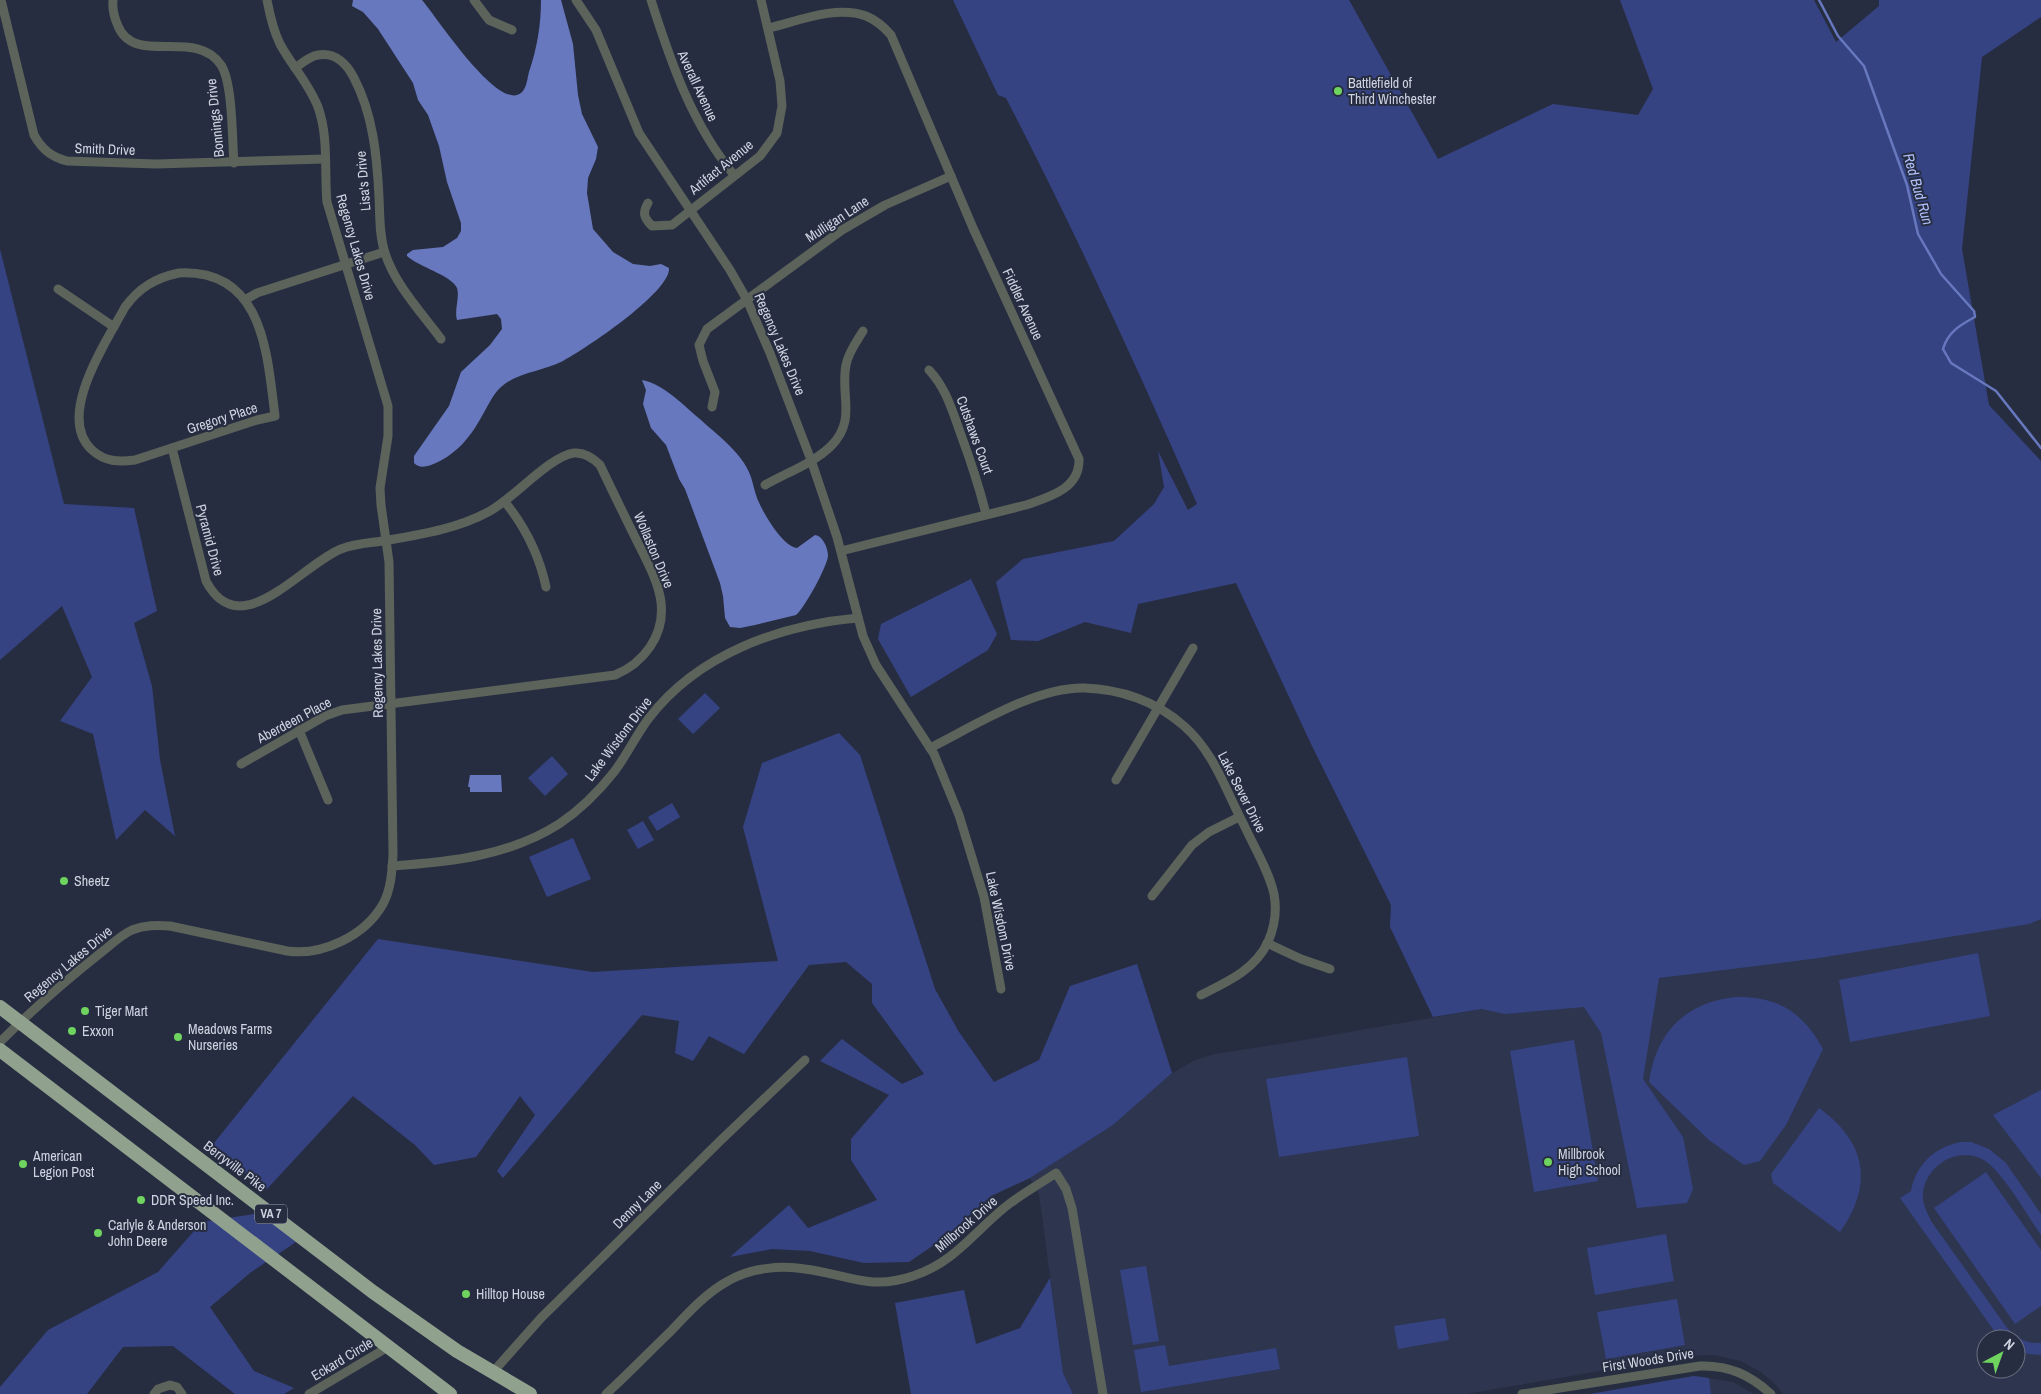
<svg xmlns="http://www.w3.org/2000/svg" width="2041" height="1394" viewBox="0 0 2041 1394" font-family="'Archivo Narrow',sans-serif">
  <rect width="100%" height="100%" fill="#272d41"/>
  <g fill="#2e354f" fill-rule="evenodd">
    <path d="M 2041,912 L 2041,1394 L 1783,1394 L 1776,1385 L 1761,1372 L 1741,1361 L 1713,1355 L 1688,1356 L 1466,1394 L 1073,1394 L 1063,1373 L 1039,1194 L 1030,1178 L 1113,1125 L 1172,1073 L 1195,1060 L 1215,1054 L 1292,1042 ZM 1986,1339 L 2016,1339 L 2016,1369 L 1986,1369 Z"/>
    <path d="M 1694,1376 L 1733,1382 L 1754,1394 L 1590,1394 Z"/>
  </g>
  <g fill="#364383">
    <path d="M 953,0 L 1349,0 L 1438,159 L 1553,104 L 1638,115 L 1653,89 L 1620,0 L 1814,0 L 1836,42 L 1879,6 L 1879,0 L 2041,0 L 2041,17 L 1982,57 L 1962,249 L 1989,405 L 2041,461 L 2041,919 L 2029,924 L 1819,958 L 1659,978 L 1643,1079 L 1683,1137 L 1693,1189 L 1687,1203 L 1637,1208 L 1601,1033 L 1584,1007 L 1505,1014 L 1482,1009 L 1433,1017 L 1390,927 L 1391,905 L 1311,744 L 1236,583 L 1138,604 L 1131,633 L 1085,622 L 1038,641 L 1011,640 L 996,582 L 1023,559 L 1114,541 L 1154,504 L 1164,487 L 1158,451 L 1188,510 L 1197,504 C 1137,367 1075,231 1006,98 L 998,95 Z"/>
    <path d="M 0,249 L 64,504 L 134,508 L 157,611 L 134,623 L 152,686 L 160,760 L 175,836 L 145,810 L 116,840 L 93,734 L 60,721 L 92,677 L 62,606 L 0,660 Z"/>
    <path d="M 971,579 L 997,634 L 988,650 L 911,697 L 878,639 L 881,624 Z"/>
    <path d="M 705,693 L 720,708 L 693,734 L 678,719 Z"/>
    <path d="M 839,733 L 860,755 L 935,989 L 959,1032 L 994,1082 L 1039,1060 L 1070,986 L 1137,964 L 1172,1073 L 1113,1125 L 1030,1178 L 991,1196 L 944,1238 L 909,1262 L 864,1263 L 810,1251 L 772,1249 L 730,1257 L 789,1205 L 808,1228 L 877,1200 L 851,1160 L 851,1139 L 889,1095 L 820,1061 L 842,1039 L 902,1084 L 924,1074 L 872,1003 L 872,984 L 846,962 L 809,965 L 744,1054 L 709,1036 L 693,1061 L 675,1053 L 679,1021 L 642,1015 L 503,1178 L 497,1171 L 535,1115 L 520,1096 L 476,1157 L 434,1165 L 415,1145 L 353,1096 L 267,1189 L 210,1148 L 378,939 L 593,972 L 778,961 L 743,827 L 762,763 Z"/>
    <path d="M 552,756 L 568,774 L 545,796 L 528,778 Z"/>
    <path d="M 672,803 L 680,817 L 657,831 L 648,817 Z"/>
    <path d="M 643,821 L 654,840 L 638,849 L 627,830 Z"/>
    <path d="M 573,838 L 591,879 L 547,897 L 529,857 Z"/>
    <path d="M 1978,953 L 1990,1016 L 1850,1042 L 1839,980 Z"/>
    <path d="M 1735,997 C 1777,996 1803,1012 1823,1049 L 1786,1125 L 1760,1161 L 1744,1165 L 1709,1140 L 1649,1082 C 1656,1032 1685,1003 1735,997 Z"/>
    <path d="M 1574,1040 L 1598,1181 L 1534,1192 L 1510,1051 Z"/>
    <path d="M 1407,1057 L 1419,1136 L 1279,1157 L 1266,1079 Z"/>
    <path d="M 2041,1090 L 2041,1178 L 1993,1115 Z"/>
    <path d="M 1819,1108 C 1866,1142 1874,1184 1840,1232 L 1773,1183 L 1771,1174 Z"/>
    <path d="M 1961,1142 L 1971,1142 L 1989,1149 L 2006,1163 L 2041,1214 L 2041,1235 C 2027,1215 2002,1170 1982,1159 C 1955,1145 1921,1169 1923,1199 C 1924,1207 1928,1214 1931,1221 L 2005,1325 C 2014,1337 2025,1344 2041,1343 L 2041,1355 L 2029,1354 L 2016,1350 L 2016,1339 L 2000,1339 L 1900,1198 L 1911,1191 C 1916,1164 1935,1147 1961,1142 Z"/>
    <path d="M 1986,1172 L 2041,1250 L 2041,1306 L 2015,1324 L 1934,1208 Z"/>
    <path d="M 261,1213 L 296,1242 L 250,1273 L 210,1307 L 254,1371 L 294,1388 L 284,1394 L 235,1394 L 173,1346 L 123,1347 L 87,1394 L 0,1394 L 0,1387 L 48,1330 L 158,1272 L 202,1222 Z"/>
    <path d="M 1666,1234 L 1674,1281 L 1595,1295 L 1587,1248 Z"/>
    <path d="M 1146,1266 L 1159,1341 L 1133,1345 L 1120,1270 Z"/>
    <path d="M 1050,1278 L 1063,1373 L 1073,1394 L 911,1394 L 895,1303 L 964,1290 L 976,1344 L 1020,1328 Z"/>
    <path d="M 1677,1299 L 1685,1345 L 1606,1359 L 1597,1312 Z"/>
    <path d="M 1445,1318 L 1449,1340 L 1398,1349 L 1394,1326 Z"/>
    <path d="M 1165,1345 L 1169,1366 L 1276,1348 L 1280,1369 L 1141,1392 L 1134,1350 Z"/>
    <path d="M 1694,1376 L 1709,1378 L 1711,1394 L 1590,1394 Z"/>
  </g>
  <g fill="#6778be">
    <path d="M 353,0 L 422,0 C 436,16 498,112 521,93 C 527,88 527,79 529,72 C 537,48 541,25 541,0 L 561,0 L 573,44 L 578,95 L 582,114 L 598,147 L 596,159 L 588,178 L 587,193 L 593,229 L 613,252 L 633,264 L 650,266 L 661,264 L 669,268 C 671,292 584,350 563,361 C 545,370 523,372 506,383 C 494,391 489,404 482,416 C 470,438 455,456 431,465 C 424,467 419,468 414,463 L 414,456 L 449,406 L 461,372 L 490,345 L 502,329 L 501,319 L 497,314 L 457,320 C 454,310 460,297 457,288 C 451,275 419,267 407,256 L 407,254 L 413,250 L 443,247 L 457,238 L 461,231 L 461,223 L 447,182 L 439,146 L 428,115 L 418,100 L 413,83 L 378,29 L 363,12 L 352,6 Z"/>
    <path d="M 642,380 C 664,384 684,406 701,420 C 716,434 732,445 744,463 C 753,477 752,484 757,498 C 762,511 782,546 797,548 L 815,535 C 823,536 828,548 828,556 C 827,567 804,609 796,615 L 755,625 L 740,628 L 730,627 L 725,618 L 723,596 L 720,583 L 685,489 L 679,479 L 666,445 L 651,428 L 643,404 L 646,390 Z"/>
    <path d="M 470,775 L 501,775 L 502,792 L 470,792 L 470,787 L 468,787 Z"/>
  </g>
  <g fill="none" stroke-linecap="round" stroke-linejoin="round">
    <path stroke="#6778be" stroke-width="2.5" d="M 1819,0 L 1838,36 L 1864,66 L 1907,185 L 1918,234 L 1941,274 L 1974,311 L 1975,317 C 1960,325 1948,332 1943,349 L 1951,363 L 1996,391 L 2041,448"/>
    <g stroke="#5c635a" stroke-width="9">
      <path d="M 1,0 L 34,135 C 42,149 51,157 67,161 L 156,164 L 325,159"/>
      <path d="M 113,0 C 112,10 114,17 118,26 C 135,67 196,27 221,65 C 233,83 232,140 234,163"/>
      <path d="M 474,0 L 489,20 L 512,30"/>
      <path d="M 576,0 L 596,30 L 639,133 L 730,270 L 747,300 L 770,353 L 811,460 L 837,537 L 863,636 L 876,665 L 934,754 L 959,815 L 984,897 L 1001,989"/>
      <path d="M 651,0 C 671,63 692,124 734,175"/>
      <path d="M 769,28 C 798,21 836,5 866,16 C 876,20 884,27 891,35 L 973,228 L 1079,459 C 1080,489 1049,497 1026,505 L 841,551"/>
      <path d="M 295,68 C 302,63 310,56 318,55 C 335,52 347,64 354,78 C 373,114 377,156 379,197 C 380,215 379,235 385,253 C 395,285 422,313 441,339"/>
      <path d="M 648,203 C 642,213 644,218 652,226 L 672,225 L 760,156 L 777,133 L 782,106 L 780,81 L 761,0"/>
      <path d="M 179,273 C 264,269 267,354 275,416 L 257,420 L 135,460 C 119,462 105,462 92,450 C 55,416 107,341 125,307 C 139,288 155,278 179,273 Z"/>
      <path d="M 58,289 L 114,327"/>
      <path d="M 245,300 L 257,293 L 384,252"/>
      <path d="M 929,370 C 946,388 952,410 960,432 C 970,459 979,486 986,514"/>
      <path d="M 712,407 L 715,392 L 703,361 L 699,345 L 707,329 L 842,230 L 885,205 L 951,176"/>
      <path d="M 172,448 L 206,581 C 240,646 301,565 341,549 C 356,543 373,543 389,540 C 424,534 459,528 490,511 C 514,498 550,456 574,453 C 585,452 593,458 600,465 C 611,488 622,511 634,535 C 644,556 658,579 661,602 C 665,635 644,663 615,675 L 342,710 L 325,716 L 241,764"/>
      <path d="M 765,485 C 786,473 814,463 831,446 C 857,420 840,395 846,365 C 848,353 857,341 863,331"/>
      <path d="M 505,502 C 526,528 539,554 546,587"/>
      <path d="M 299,730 L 328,800"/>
      <path d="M 930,748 C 974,726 1035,687 1084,688 C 1120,689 1156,701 1184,726 C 1214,752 1226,791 1244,825 C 1254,847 1269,871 1274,894 C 1277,910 1274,928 1268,942 C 1255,970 1227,982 1201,995"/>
      <path d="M 1116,780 L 1193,648"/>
      <path d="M 392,866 C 450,862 509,856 559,824 C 580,810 599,791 614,772 C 627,755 636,735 649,718 C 698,654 780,625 858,618"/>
      <path d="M 1152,896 L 1192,845 L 1209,832 L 1239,817"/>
      <path d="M 1267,943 L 1301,959 L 1330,969"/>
      <path d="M 0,1042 C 31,1011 64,982 98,955 C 109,947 119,936 132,930 C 145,925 156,925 170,926 L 287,951 C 322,956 365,936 383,904 C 391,889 392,872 393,855 L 389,562 L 381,505 L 380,488 L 388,436 L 388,406 L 327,202 C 324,170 329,138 318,107 C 309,84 292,66 280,44 C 273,30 270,16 267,0"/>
      <path d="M 493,1372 L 541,1318 L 720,1141 L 805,1060"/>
      <path d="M 154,1394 L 158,1389 L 170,1385 L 177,1387 L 182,1394"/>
      <path d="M 309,1394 L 388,1347"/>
      <path d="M 606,1394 C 628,1374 649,1352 671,1331 C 688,1313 706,1293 728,1281 C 750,1268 781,1265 805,1269 C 846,1274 869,1291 913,1276 C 956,1262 975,1230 1009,1204 C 1024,1193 1041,1183 1056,1173 L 1066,1189 L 1072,1208 L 1103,1394"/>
      <path d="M 1522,1394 L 1700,1366 C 1729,1365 1750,1375 1771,1394"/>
    </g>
    <g stroke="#90a28e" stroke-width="14">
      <path d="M 0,1007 L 373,1292 L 457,1351 L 530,1394"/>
      <path d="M 0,1050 L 450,1394"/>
    </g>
  </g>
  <g fill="#6fd35f" stroke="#272d41" stroke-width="2">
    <circle cx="1338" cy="91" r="5"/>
    <circle cx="64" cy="881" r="5"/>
    <circle cx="85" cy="1011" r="5"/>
    <circle cx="72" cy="1031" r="5"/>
    <circle cx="178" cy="1037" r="5"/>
    <circle cx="1548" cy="1162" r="5"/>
    <circle cx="23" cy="1164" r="5"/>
    <circle cx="141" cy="1200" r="5"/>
    <circle cx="98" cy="1233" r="5"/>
    <circle cx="466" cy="1294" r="5"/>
  </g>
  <g text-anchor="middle" stroke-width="4" stroke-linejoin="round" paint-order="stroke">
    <rect fill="#272d41" stroke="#9da2b1" stroke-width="1" x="255" y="1204.5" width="32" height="19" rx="4"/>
    <g font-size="12" font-weight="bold" fill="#cfd4e1">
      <text x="271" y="1218">VA 7</text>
    </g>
    <g font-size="14" fill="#cfd4e1" stroke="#272d41" text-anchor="start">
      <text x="1348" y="88">Battlefield of<tspan x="1348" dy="16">Third Winchester</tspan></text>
      <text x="74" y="886">Sheetz</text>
      <text x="95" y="1016">Tiger Mart</text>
      <text x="188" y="1034">Meadows Farms<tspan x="188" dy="16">Nurseries</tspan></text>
      <text x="82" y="1036">Exxon</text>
      <text x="1558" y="1159">Millbrook<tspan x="1558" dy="16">High School</tspan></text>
      <text x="33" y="1161">American<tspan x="33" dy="16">Legion Post</tspan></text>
      <text x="151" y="1205">DDR Speed Inc.</text>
      <text x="108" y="1230">Carlyle &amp; Anderson<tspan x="108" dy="16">John Deere</tspan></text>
      <text x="476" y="1299">Hilltop House</text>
    </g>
    <g font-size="14" fill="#cfd4e1" stroke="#272d41">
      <text transform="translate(698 86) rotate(65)" y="5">Averall Avenue</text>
      <text transform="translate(215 118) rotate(-96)" y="5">Bonnings Drive</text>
      <text transform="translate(105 149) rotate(2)" y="5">Smith Drive</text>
      <text transform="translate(721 167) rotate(-39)" y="5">Artifact Avenue</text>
      <text transform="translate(363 181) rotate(-95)" y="5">Lisa's Drive</text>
      <text transform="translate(837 219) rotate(-33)" y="5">Mulligan Lane</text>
      <text transform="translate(356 247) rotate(74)" y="5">Regency Lakes Drive</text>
      <text transform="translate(1023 304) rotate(65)" y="5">Fiddler Avenue</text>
      <text transform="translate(780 344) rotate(67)" y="5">Regency Lakes Drive</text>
      <text transform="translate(222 418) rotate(-18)" y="5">Gregory Place</text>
      <text transform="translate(975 435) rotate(70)" y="5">Cutshaws Court</text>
      <text transform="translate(210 540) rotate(75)" y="5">Pyramid Drive</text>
      <text transform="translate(654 550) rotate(67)" y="5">Wollaston Drive</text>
      <text transform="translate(377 663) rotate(-91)" y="5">Regency Lakes Drive</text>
      <text transform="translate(294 720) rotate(-28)" y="5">Aberdeen Place</text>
      <text transform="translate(618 739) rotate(-53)" y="5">Lake Wisdom Drive</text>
      <text transform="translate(1242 792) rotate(63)" y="5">Lake Sever Drive</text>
      <text transform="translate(1001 921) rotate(78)" y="5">Lake Wisdom Drive</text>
      <text transform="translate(68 964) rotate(-40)" y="5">Regency Lakes Drive</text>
      <text transform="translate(235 1166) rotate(37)" y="5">Berryville Pike</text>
      <text transform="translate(637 1204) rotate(-45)" y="5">Denny Lane</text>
      <text transform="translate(966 1224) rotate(-41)" y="5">Millbrook Drive</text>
      <text transform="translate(342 1359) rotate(-31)" y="5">Eckard Circle</text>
      <text transform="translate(1648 1360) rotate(-9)" y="5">First Woods Drive</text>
    </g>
    <g font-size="15" font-style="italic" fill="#aebef8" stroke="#272d41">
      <text transform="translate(1918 189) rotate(74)" y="5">Red Bud Run</text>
    </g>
  </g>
  <g transform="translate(2001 1354) rotate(41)"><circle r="24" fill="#272d41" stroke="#6a7081"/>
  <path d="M0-4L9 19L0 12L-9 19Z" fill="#6fd35f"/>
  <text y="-8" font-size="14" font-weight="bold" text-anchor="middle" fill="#cfd4e1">N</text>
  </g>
</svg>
